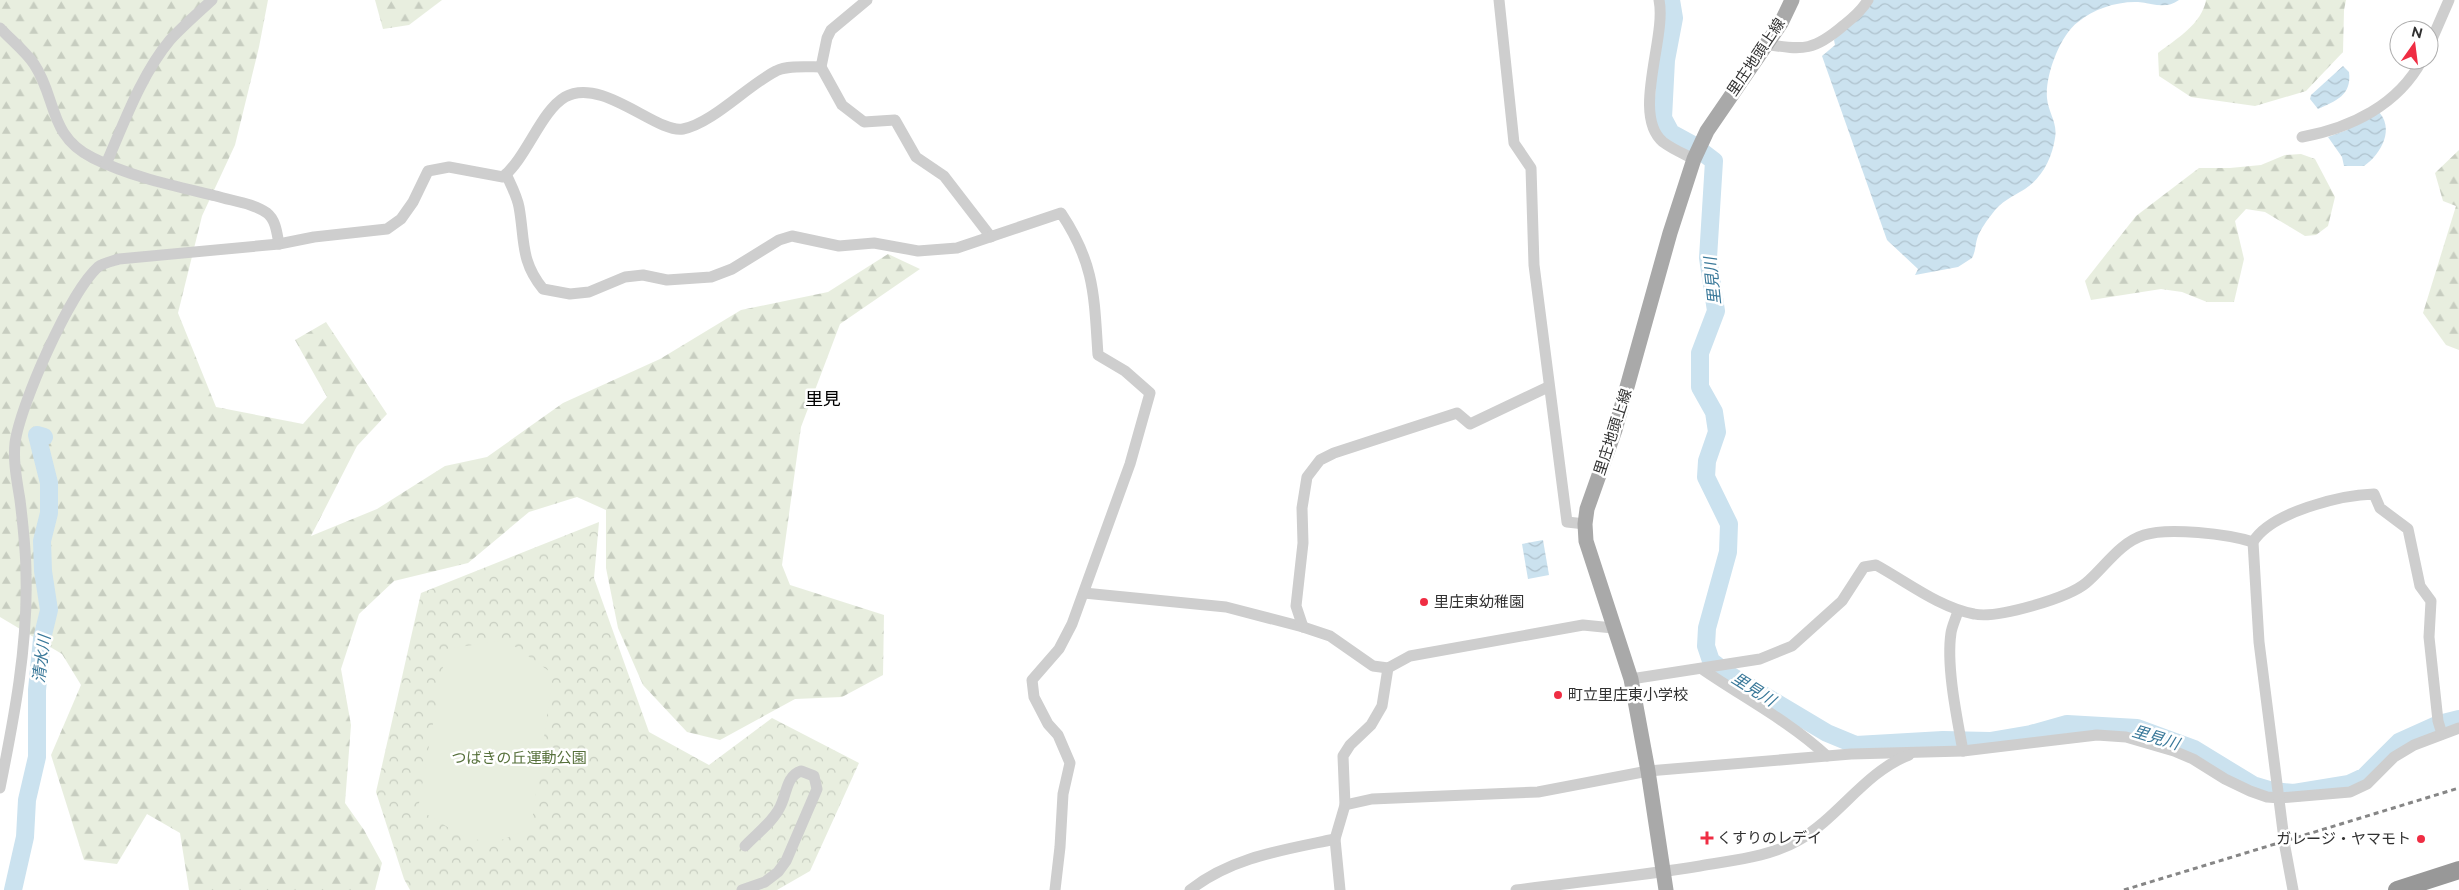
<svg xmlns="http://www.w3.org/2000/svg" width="2459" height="890" viewBox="0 0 2459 890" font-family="Raleway,'Noto Sans JP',sans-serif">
  <defs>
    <pattern id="forest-firs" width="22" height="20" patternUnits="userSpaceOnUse" patternTransform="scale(1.25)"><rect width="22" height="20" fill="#e8eedf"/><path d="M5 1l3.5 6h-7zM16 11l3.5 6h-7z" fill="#c7cdc0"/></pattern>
    <pattern id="park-crowns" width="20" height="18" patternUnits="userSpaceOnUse" patternTransform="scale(1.25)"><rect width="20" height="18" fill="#e8eedf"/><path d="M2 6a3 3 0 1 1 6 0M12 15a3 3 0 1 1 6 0" fill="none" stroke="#c7cdc0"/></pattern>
    <pattern id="water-waves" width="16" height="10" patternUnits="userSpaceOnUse" patternTransform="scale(1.25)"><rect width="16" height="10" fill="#cbe2ef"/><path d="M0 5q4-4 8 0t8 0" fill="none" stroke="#afc2cd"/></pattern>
  </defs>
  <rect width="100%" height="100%" fill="#fff"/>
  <g fill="url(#forest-firs)">
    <path d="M 0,0 L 268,0 L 259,47 L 235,145 L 202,216 L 178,313 L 216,407 L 303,424 L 327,397 L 295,340 L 326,322 L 387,414 L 357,446 L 311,536 L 377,509 L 445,466 L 487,457 L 563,403 L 660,359 L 741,310 L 828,292 L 888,254 L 920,269 L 840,324 L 801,427 L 782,565 L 790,585 L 884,615 L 883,675 L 842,697 L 795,699 L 720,740 L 687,732 L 643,685 L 618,628 L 606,568 L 606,510 L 577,497 L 529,512 L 468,563 L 394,581 L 359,614 L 341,669 L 351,725 L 345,803 L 364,830 L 382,863 L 375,890 L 189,890 L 180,833 L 147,814 L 117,864 L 84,860 L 51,755 L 81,685 L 62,654 L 0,617 Z"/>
    <path d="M 375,0 L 442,0 L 409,25 L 383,29 Z"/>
    <path d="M 2206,0 L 2346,0 L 2344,10 L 2343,52 L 2306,91 L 2255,106 L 2191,97 L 2159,76 L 2158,53 C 2176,39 2202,24 2206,0 Z"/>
    <path d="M 2459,150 L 2459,350 L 2446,345 L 2423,313 L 2456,206 L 2443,201 L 2435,173 Z"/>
    <path d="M 2301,154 L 2315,159 L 2335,197 L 2328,226 L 2316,235 L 2305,236 L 2265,212 L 2246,209 L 2235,221 L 2244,259 L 2234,302 L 2207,302 L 2182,292 L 2161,289 L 2091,300 L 2085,281 L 2136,216 L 2199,168 L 2230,168 L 2261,165 L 2285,155 Z"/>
  </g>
  <path fill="url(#park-crowns)" d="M 599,522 L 594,578 L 649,732 L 709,765 L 772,718 L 859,763 L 810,871 L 777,890 L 410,890 L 404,879 L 376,792 L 421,593 Z"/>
  <path fill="#e8eedf" d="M 506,640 L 553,674 L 531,828 L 494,843 L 464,837 L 418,809 L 446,649 Z"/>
  <g fill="url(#water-waves)">
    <path d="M 1871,0 L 2179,0 C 2165,10 2153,3 2138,2 C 2118,1 2093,9 2078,22 C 2060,35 2045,76 2047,98 C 2048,112 2058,123 2055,138 C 2052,158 2042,178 2025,189 C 2012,197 2001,201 1992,214 C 1987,220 1981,229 1978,236 C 1975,244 1976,251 1972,258 L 1958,267 L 1915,275 L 1918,269 L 1887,240 L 1822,56 L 1835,45 L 1834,40 Z"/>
    <path d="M 2343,66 L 2349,72 C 2352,95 2336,101 2318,109 L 2310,99 L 2311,95 Z"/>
    <path d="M 2377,110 C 2396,128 2381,154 2364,166 L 2344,166 L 2342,157 L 2328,137 L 2347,130 Z"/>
    <path d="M 1543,540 L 1549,575 L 1528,579 L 1522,544 Z"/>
  </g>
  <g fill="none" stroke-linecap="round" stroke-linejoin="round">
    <g stroke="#cbe2ef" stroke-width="18">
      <path d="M 1671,0 L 1674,18 L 1666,60 L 1663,118 L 1671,133 L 1693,145 L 1714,161 L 1708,258 L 1716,311 L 1700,353 L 1700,387 L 1714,412 L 1717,432 L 1707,461 L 1706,477 L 1729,524 L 1728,552 L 1707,628 L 1706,646 L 1711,661 L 1728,674 L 1827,733 L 1856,745 L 1943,740 L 1990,741 L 2031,734 L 2067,724 L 2137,728 L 2194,749 L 2253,785 L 2273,791 L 2294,793 L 2349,784 L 2364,777 L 2399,742 L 2439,724 L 2459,719"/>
      <path d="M 13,890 L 25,837 L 27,800 L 37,757 L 37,690 L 42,639 L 49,610 L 43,571 L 42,541 L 49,513 L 49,483 L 37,435 L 44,437"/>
    </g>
    <g stroke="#cecece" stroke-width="11">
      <path d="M 1499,0 L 1514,143 L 1531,168 L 1534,265 L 1567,522 L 1585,524"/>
      <path d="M 1659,0 C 1667,37 1631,115 1663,142 C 1672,149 1684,154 1694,159"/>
      <path d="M 0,28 C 11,40 25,51 34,64 C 57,98 48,136 93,158 C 131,177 175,186 216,196 C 232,201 253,203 267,213 C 276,220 277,234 279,244"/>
      <path d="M 1766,44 C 1804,51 1815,50 1844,25 C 1853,18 1862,10 1868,0"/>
      <path d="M 2429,46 L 2449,0"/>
      <path d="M 821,67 L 842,105 L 864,122 L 895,120 L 916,157 L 944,176 L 991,237"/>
      <path d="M 2302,137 C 2351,128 2398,105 2422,60"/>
      <path d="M 106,164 C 124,123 141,75 170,40 C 183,26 198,13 212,0"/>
      <path d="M 506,174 C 511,185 517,196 519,207 C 525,240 520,261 543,289 L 570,294 L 589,292 L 625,277 L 643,275 L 667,280 L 711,277 L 732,269 L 779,240 L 792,236 L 839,246 L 874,243 L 918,251 L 957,248 L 1061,213 C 1095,264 1094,296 1098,355 L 1125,371 L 1150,393 L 1130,464 L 1072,624 L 1059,649 L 1032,680 L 1034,697 L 1048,724 L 1058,735 L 1070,763 L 1063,794 L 1060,847 L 1055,890"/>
      <path d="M 1084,593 L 1226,607 L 1303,627 L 1330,636 L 1373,666 L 1388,668 L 1410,656 L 1583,625 L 1613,628"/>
      <path d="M 1958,611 C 1956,618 1952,626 1951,633 C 1946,666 1957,718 1963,751"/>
      <path d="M 1303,627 L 1296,606 L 1303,543 L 1302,508 L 1307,477 L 1320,460 L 1334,453 L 1457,413 L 1470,424 L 1548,387"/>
      <path d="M 1702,669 C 1744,698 1789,721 1827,756"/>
      <path d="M 1631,679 L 1760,659 L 1792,646 L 1842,601 L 1864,567 L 1876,565 C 1907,582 1940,608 1974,614 C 1997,619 2068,598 2086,583 C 2105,567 2119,543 2144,535 C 2168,527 2228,534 2253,542"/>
      <path d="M 0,788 C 14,718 28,646 26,575 C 26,549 23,525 20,500 C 17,481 13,462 15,443 C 20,405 70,292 98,267 C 103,263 113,261 119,259 L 279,244 L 314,237 L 387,229 L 401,219 L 413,202 L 428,171 L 449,167 L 503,177 C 527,157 541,111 565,97 C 602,76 657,134 683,129 C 713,123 748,85 776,71 C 787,65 809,67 821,67 L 827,38 L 831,30 L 867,0"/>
      <path d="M 1345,805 L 1372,799 L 1538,792 L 1648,771 L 1851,754 L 1963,751 L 2097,735 L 2126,737 L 2174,751 L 2193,759 L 2225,779 L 2250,791 L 2267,797 L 2280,798 L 2350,792 L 2367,784 L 2394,757 L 2414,745 L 2459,728"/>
      <path d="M 742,890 L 765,882 L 778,872 L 786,861 L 817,789 L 814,776 L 801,771 C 786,776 787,794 780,807 C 773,822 756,834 745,846"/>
      <path d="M 1190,890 C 1232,857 1283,850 1335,839"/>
      <path d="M 1340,890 L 1335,839 L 1345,805 L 1343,756 L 1350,745 L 1371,725 L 1382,706 L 1388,668"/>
      <path d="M 1516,890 C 1577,882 1639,876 1700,866 C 1733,860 1770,857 1799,840 C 1839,817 1865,772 1909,755"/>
      <path d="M 2293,890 L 2285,847 L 2259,642 L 2253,542 C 2271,512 2341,495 2374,494 L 2380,508 L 2408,529 L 2420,586 L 2431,601 L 2429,637 L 2438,721 L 2442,734"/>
    </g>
    <path stroke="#a9a9a9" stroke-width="15" d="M 1666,890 L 1648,771 L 1631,679 L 1586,541 L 1585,524 L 1587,509 L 1615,430 L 1670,233 L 1694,159 L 1707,131 L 1781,23 L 1792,0"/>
    <path stroke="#989898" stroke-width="18" d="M 2397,890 L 2459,870"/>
    <path stroke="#868686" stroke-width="3" stroke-dasharray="5 4" stroke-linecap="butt" d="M 2124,890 L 2459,788"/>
  </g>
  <g fill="#ef2d43" stroke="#fff" stroke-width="2">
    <circle cx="1424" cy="602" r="5"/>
    <circle cx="1558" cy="695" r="5"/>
    <path d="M1704.5 830.5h5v5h5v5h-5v5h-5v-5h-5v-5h5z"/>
    <circle cx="2421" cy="839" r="5"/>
  </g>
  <g text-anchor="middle" stroke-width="5" stroke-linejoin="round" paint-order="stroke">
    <g font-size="15" fill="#313131" stroke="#fff">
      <text transform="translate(1756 57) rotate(-56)" y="5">里庄地頭上線</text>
      <text transform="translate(1613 432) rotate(-72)" y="5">里庄地頭上線</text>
    </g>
    <g font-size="15" fill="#313131" stroke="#fff" text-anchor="start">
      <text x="1434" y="607">里庄東幼稚園</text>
      <text x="1568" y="700">町立里庄東小学校</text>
      <text x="1717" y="843">くすりのレデイ</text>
      <text x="2411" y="844" text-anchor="end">ガレージ・ヤマモト</text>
    </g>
    <g font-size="15" fill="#56703b" stroke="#fff">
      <text x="519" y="763">つばきの丘運動公園</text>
    </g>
    <g font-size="16" font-style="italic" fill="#397899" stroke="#fff">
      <text transform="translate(1712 281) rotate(-96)" y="6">里見川</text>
      <text transform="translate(41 659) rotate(-83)" y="6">清水川</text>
      <text transform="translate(1754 689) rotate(32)" y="6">里見川</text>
      <text transform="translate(2156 737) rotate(17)" y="6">里見川</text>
    </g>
    <g font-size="18" fill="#000" stroke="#fff">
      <text x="823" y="405">里見</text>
    </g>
  </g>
  <g transform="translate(2414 45) rotate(14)"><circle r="24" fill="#ffffff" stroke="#adadad"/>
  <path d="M0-4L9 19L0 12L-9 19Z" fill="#ef2d43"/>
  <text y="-8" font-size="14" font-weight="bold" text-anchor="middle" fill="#313131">N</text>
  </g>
</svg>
